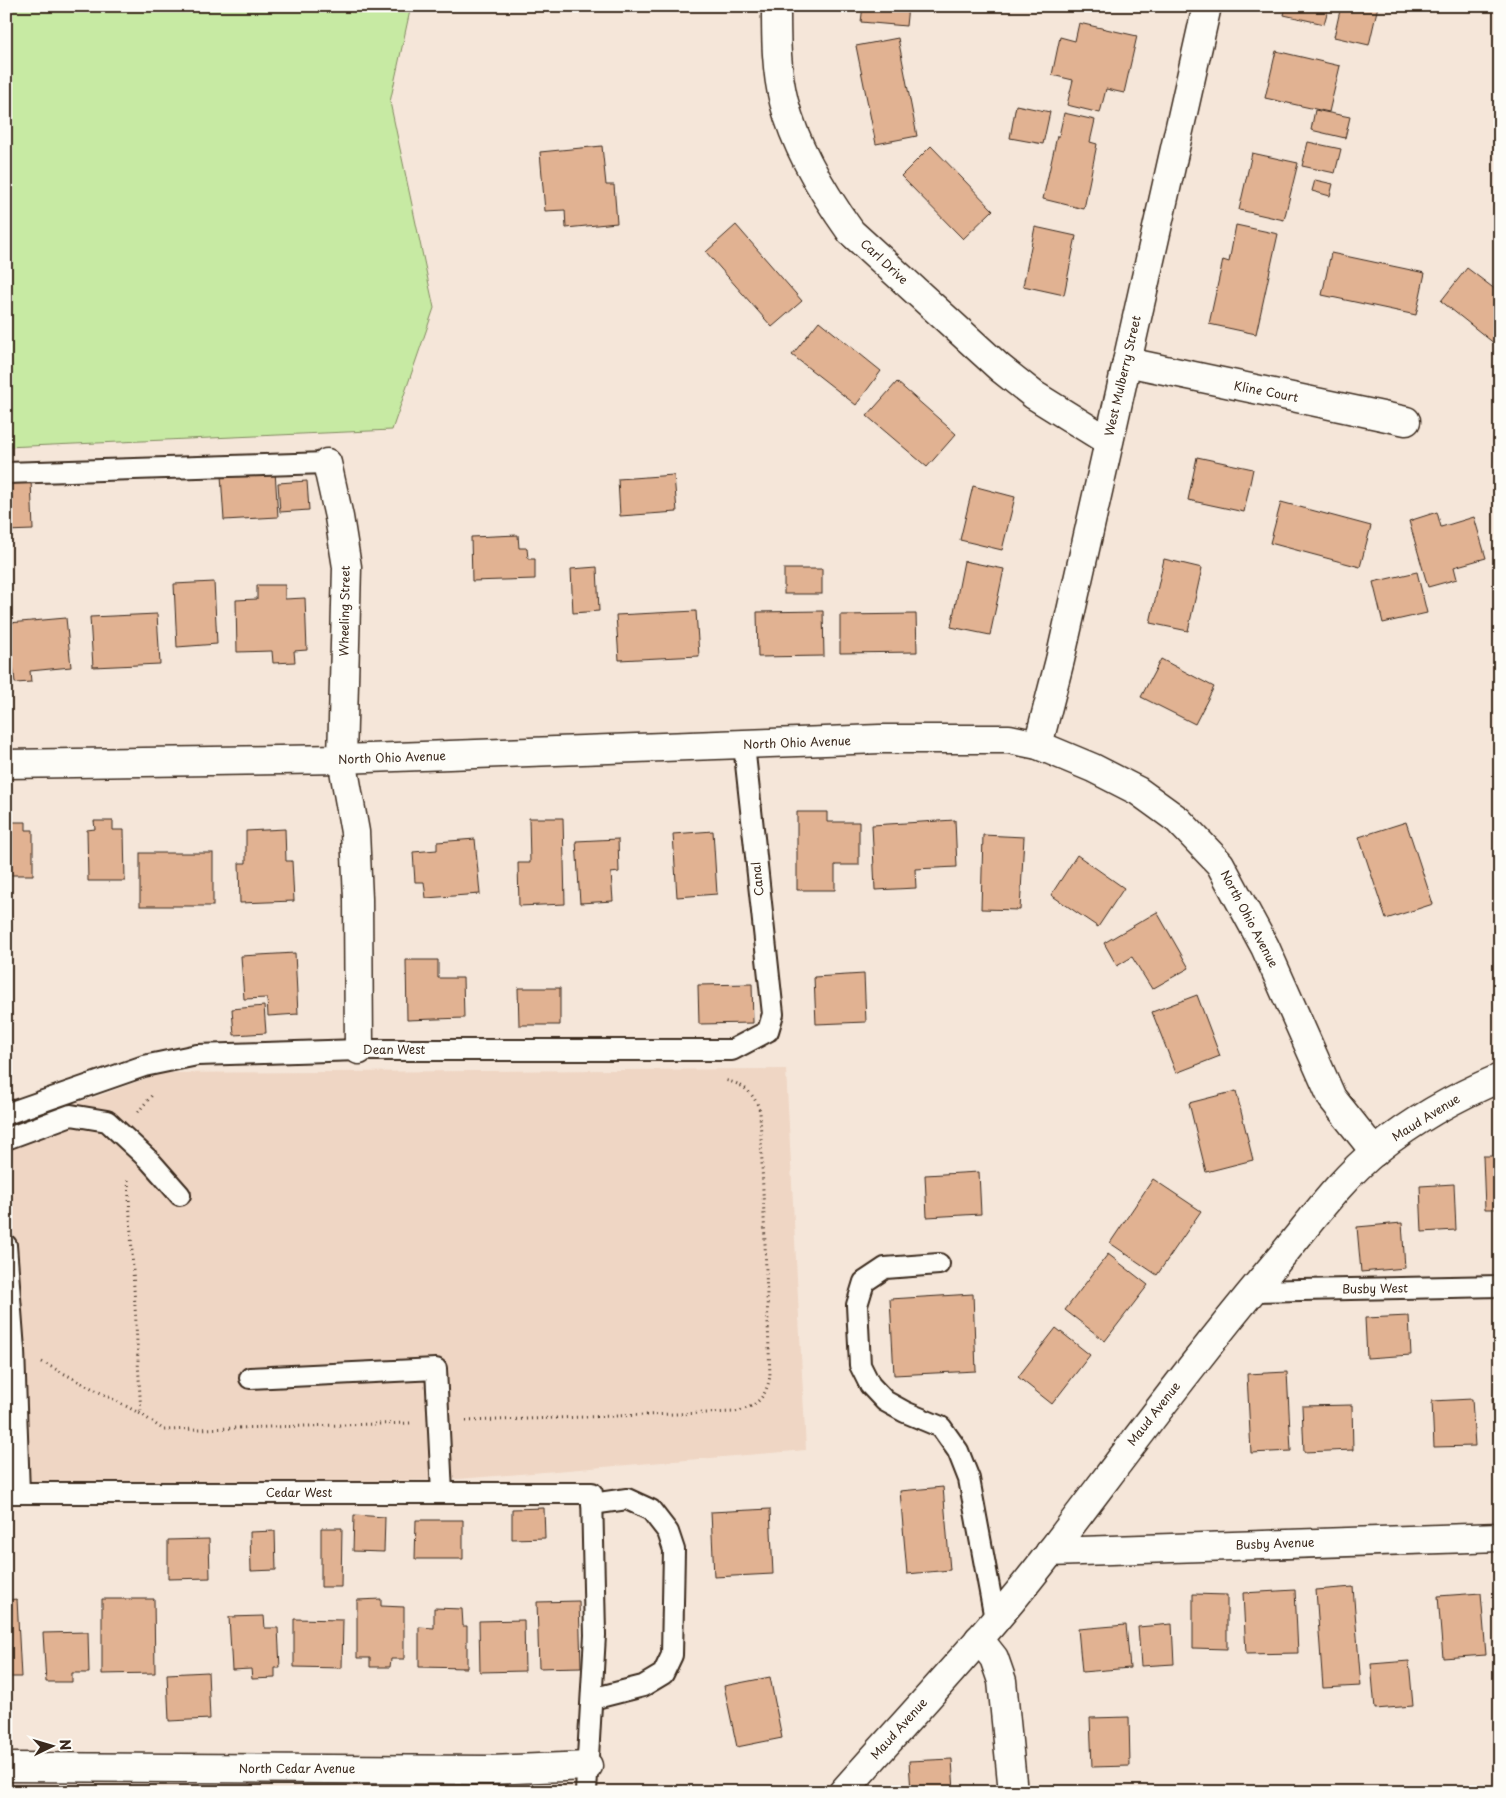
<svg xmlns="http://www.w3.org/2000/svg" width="1506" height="1798" viewBox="0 0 1506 1798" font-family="'Playpen Sans',sans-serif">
  <rect width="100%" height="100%" fill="#f5e6d9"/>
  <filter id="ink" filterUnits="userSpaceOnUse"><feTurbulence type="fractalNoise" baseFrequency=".02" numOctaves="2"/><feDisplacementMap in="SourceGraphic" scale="10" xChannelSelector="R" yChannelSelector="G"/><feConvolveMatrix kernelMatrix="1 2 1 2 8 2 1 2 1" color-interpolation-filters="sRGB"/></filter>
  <g filter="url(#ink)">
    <path fill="#efd6c4" d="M 786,1069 L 806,1450 L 447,1480 L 6,1486 L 6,1124 L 93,1098 L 161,1073 Z"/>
    <path fill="#c7eaa3" stroke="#818a60" d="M 6,6 L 411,6 L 390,102 L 434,308 L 392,430 L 6,447 Z"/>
    <g fill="#e1b292" stroke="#3b2a1e">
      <path d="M 863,6 L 908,6 L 906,26 L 861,22 Z"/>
      <path d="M 1286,6 L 1329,6 L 1324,24 L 1284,15 Z"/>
      <path d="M 1341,6 L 1378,6 L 1369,45 L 1334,37 Z"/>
      <path d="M 1079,23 L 1137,36 L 1124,93 L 1106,89 L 1100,113 L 1067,105 L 1073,80 L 1052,75 L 1060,37 L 1075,41 Z"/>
      <path d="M 898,38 L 917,136 L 876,144 L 856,46 Z"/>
      <path d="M 1276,51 L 1340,66 L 1329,112 L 1265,98 Z"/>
      <path d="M 1016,105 L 1050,112 L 1043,144 L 1010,138 Z"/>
      <path d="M 1315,110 L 1350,117 L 1345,138 L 1311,130 Z"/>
      <path d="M 1064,113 L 1095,120 L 1090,142 L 1097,144 L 1084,209 L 1043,199 L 1057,136 L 1059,136 Z"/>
      <path d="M 1308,142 L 1341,149 L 1335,173 L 1302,166 Z"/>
      <path d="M 602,146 L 606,185 L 614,185 L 617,223 L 566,228 L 565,210 L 545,211 L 540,152 Z"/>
      <path d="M 931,146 L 993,210 L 963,239 L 901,176 Z"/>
      <path d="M 1252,153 L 1298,163 L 1284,220 L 1239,210 Z"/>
      <path d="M 1315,180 L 1333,184 L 1330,196 L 1312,191 Z"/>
      <path d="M 736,225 L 802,301 L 772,327 L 706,252 Z"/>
      <path d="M 1236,225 L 1278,234 L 1256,334 L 1209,324 L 1223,260 L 1229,262 Z"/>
      <path d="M 1035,227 L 1076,236 L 1064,295 L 1023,286 Z"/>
      <path d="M 1331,253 L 1425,273 L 1416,315 L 1322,295 Z"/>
      <path d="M 1467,268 L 1500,293 L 1500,348 L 1441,301 Z"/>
      <path d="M 819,321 L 881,371 L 856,405 L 792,355 Z"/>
      <path d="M 897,382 L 956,434 L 927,467 L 867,416 Z"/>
      <path d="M 1197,457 L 1253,469 L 1244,512 L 1188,500 Z"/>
      <path d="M 275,471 L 278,517 L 224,520 L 221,475 Z"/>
      <path d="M 674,475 L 677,512 L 620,516 L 618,479 Z"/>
      <path d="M 31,480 L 33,530 L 6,531 L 6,481 Z"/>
      <path d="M 307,481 L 309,510 L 280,512 L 278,483 Z"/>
      <path d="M 973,486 L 1015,497 L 1002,550 L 960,540 Z"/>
      <path d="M 1281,502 L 1371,526 L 1360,567 L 1270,543 Z"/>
      <path d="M 1437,512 L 1441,527 L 1474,517 L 1486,558 L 1454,567 L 1457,579 L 1428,587 L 1409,521 Z"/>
      <path d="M 518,535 L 519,548 L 527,548 L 528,559 L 535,559 L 535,579 L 472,581 L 471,537 Z"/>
      <path d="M 1164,559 L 1202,568 L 1188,631 L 1150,623 Z"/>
      <path d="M 964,561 L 1004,569 L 990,635 L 951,627 Z"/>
      <path d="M 597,567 L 599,611 L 573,613 L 571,569 Z"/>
      <rect x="784" y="569" width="38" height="25"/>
      <path d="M 1417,572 L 1427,613 L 1383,623 L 1373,582 Z"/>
      <path d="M 214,582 L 217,644 L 177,647 L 174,584 Z"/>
      <path d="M 257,585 L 285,585 L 285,599 L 305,598 L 307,650 L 294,651 L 295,662 L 273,663 L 272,651 L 237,652 L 236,600 L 257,599 Z"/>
      <path d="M 696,611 L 699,656 L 619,660 L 616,615 Z"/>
      <path d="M 823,611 L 824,656 L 758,657 L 757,612 Z"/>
      <path d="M 157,614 L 160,664 L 93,667 L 90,617 Z"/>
      <path d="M 916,614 L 917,652 L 840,653 L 840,615 Z"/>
      <path d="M 66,618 L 71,667 L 30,671 L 31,682 L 15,683 L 9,623 Z"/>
      <path d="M 1161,659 L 1214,687 L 1195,724 L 1141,697 Z"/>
      <path d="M 797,812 L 827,812 L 827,822 L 859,822 L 859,865 L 835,865 L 835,890 L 797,890 Z"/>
      <path d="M 529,818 L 563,818 L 565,904 L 519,906 L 518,863 L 530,863 Z"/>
      <path d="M 955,820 L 957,867 L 915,869 L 916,888 L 875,890 L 872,825 Z"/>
      <path d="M 94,821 L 113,821 L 113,830 L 124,830 L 125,881 L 88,881 L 87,830 L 95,829 Z"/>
      <path d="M 6,822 L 26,822 L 26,830 L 33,830 L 33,875 L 6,875 Z"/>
      <path d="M 1406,822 L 1433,904 L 1386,919 L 1359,837 Z"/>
      <path d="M 285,829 L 286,861 L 292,861 L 294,901 L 240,903 L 239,863 L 246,863 L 246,831 Z"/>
      <path d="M 713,831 L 717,894 L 677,897 L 673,834 Z"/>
      <path d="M 983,835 L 1024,837 L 1020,910 L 981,909 Z"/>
      <path d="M 475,839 L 480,894 L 426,898 L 424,882 L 415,882 L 413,852 L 437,850 L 437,842 Z"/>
      <path d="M 618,839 L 619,872 L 611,873 L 613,901 L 580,903 L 576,841 Z"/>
      <rect x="140" y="853" width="73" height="53"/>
      <path d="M 1077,855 L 1124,888 L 1098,927 L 1051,895 Z"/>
      <path d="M 1157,912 L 1189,968 L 1152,989 L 1132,957 L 1117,966 L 1104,943 Z"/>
      <path d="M 295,953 L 298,1014 L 268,1016 L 267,998 L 244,999 L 241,956 Z"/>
      <path d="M 406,960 L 438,960 L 438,978 L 463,978 L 464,1018 L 407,1020 Z"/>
      <path d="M 864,974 L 866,1022 L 816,1024 L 814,977 Z"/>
      <path d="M 752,984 L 753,1023 L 699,1024 L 698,985 Z"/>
      <path d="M 518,988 L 560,988 L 560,1025 L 519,1025 Z"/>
      <path d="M 1197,995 L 1220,1056 L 1176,1073 L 1152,1012 Z"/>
      <path d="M 264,1006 L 266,1033 L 234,1035 L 232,1009 Z"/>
      <path d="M 1236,1091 L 1253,1160 L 1206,1172 L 1189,1103 Z"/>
      <path d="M 1483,1156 L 1500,1156 L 1500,1209 L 1485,1209 Z"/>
      <path d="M 979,1172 L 981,1214 L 927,1217 L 925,1175 Z"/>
      <path d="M 1153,1179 L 1201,1211 L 1157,1275 L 1110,1243 Z"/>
      <path d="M 1454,1184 L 1456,1230 L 1422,1232 L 1420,1186 Z"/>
      <path d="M 1402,1223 L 1405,1268 L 1361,1272 L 1357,1227 Z"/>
      <path d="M 1108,1254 L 1148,1285 L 1105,1341 L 1065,1310 Z"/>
      <path d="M 973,1294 L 976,1371 L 894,1375 L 890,1299 Z"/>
      <path d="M 1409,1316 L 1411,1355 L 1367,1358 L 1365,1318 Z"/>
      <path d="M 1056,1328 L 1090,1355 L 1052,1404 L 1018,1377 Z"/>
      <path d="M 1287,1372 L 1291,1451 L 1251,1453 L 1247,1374 Z"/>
      <path d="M 1500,1397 L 1500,1445 L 1495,1445 L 1492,1398 Z"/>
      <path d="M 1472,1399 L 1475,1446 L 1434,1447 L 1432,1401 Z"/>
      <path d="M 1352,1405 L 1353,1450 L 1304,1452 L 1302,1406 Z"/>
      <path d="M 943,1487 L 950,1570 L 907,1574 L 900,1491 Z"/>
      <path d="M 544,1508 L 545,1538 L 512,1539 L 512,1509 Z"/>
      <path d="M 770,1509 L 773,1574 L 714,1577 L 711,1512 Z"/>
      <path d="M 354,1515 L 385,1517 L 384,1552 L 353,1551 Z"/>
      <path d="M 416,1520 L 463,1520 L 463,1559 L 415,1559 Z"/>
      <path d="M 321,1528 L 342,1528 L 341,1587 L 321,1587 Z"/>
      <path d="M 275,1531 L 276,1570 L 251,1571 L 250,1532 Z"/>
      <path d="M 209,1539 L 210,1578 L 168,1579 L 168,1540 Z"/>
      <path d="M 1353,1587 L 1361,1686 L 1323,1688 L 1316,1590 Z"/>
      <path d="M 1295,1590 L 1298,1653 L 1246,1654 L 1243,1593 Z"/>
      <path d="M 1481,1593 L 1486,1655 L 1443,1658 L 1438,1596 Z"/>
      <path d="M 1193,1594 L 1227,1595 L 1227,1649 L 1193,1648 Z"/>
      <path d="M 17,1599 L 21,1677 L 6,1677 L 6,1600 Z"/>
      <path d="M 102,1599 L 154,1599 L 155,1673 L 102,1674 Z"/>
      <path d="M 381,1599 L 381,1606 L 404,1607 L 404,1659 L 391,1659 L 390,1667 L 370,1667 L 370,1658 L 357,1658 L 357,1600 Z"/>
      <path d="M 579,1601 L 581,1667 L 539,1668 L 537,1602 Z"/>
      <path d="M 434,1608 L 462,1609 L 463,1626 L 467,1626 L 467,1668 L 419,1667 L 419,1627 L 434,1628 Z"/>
      <path d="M 264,1616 L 265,1628 L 278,1628 L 280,1668 L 275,1668 L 275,1678 L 252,1679 L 251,1669 L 232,1670 L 229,1617 Z"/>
      <path d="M 294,1619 L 343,1620 L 342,1668 L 294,1667 Z"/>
      <path d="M 524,1620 L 525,1671 L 480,1672 L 479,1621 Z"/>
      <path d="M 1172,1624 L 1174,1664 L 1141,1666 L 1138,1627 Z"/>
      <path d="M 1126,1625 L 1130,1668 L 1082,1672 L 1078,1629 Z"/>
      <path d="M 88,1632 L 89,1673 L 72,1673 L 72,1682 L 46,1682 L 43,1633 Z"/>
      <path d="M 1409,1661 L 1413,1706 L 1375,1709 L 1371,1664 Z"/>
      <path d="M 208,1672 L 210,1719 L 169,1721 L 167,1674 Z"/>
      <path d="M 770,1677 L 782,1738 L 737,1747 L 724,1686 Z"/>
      <path d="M 1129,1717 L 1130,1766 L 1092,1767 L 1090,1718 Z"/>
      <path d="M 952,1759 L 954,1792 L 911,1792 L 909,1761 Z"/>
    </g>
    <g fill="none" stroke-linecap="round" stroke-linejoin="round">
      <g stroke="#3b2a1e" stroke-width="24">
        <g id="service">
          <path d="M 6,473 L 327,463"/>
          <path d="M 6,1114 L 144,1066 L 197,1055 L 359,1050 L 732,1050 L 768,1031 L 773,1014 L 744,745"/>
          <path d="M 6,1139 L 71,1115 L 107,1121 L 150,1161 L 180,1195"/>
          <path d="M 6,1245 L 14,1350 L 19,1493"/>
          <path d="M 939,1264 L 885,1268 L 864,1282 L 857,1305 L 860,1365 L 870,1385 L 885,1401 L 905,1412 L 941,1427 L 958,1451 L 969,1479 L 995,1619"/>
          <path d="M 1251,1291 L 1500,1286"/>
          <path d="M 250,1378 L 436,1369 L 442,1493"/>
          <path d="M 6,1493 L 592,1493 L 595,1635 L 586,1792"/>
          <path d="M 592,1699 L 643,1686 L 663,1674 L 672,1655 L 674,1550 L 668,1532 L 651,1510 L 627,1499 L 592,1504"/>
        </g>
      </g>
      <g stroke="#3b2a1e" stroke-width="31">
        <g id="minor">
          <path d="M 776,6 C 776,38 776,71 784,102 C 796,149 823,193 851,232 L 1000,368 L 1034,395 L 1108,441"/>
          <path d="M 1127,362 L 1406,421"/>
          <path d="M 327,463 L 339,517 L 347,567 L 342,759 L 355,832 L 358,899 L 359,1050"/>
          <path d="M 1038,745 L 1060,660 L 1207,6"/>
          <path d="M 6,764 L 342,759 L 880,739 L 1009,739 L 1038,745 L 1093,768 L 1138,791 L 1178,820 L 1220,864 L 1265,947 L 1332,1098 L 1375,1152"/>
          <path d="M 1050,1552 L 1500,1537"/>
          <path d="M 979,1639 L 994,1658 L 1002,1681 L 1013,1792"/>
          <path d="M 6,1767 L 490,1770 L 588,1766"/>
          <path d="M 843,1792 C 914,1712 988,1634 1052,1550 C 1129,1449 1203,1348 1285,1252 C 1314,1217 1342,1178 1377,1150 C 1414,1120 1457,1096 1500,1078"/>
        </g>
      </g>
      <g stroke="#3b2a1e" stroke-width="3" stroke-dasharray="1 4" stroke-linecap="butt">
        <path d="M 138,1112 L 153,1094"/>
        <path d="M 128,1180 L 141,1414"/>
        <path d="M 42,1362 L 141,1414 L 164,1430 L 412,1423"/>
        <path d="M 466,1421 L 735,1412 C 756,1407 766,1398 770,1376 L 760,1111 C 754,1093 743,1083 723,1080"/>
      </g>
      <use href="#service" stroke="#fdfcf7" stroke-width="20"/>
      <use href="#minor" stroke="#fdfcf7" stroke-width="28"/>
    </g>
  </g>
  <g text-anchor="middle" stroke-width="5" stroke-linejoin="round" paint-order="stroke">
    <g font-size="12" fill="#3b2a1e" stroke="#fdfcf7">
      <text transform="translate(884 262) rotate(43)" y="4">Carl Drive</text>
      <text transform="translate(1123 376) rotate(-77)" y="4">West Mulberry Street</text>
      <text transform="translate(1266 392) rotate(11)" y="4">Kline Court</text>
      <text transform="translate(345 611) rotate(-89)" y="4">Wheeling Street</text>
      <text transform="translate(797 743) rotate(-2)" y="4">North Ohio Avenue</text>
      <text transform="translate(392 758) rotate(-2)" y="4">North Ohio Avenue</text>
      <text transform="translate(758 879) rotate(-96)" y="4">Canal</text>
      <text transform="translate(1249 919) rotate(62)" y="4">North Ohio Avenue</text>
      <text x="394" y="1054">Dean West</text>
      <text transform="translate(1426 1118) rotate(-32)" y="4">Maud Avenue</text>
      <text transform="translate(1375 1289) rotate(-1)" y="4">Busby West</text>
      <text transform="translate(1154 1414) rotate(-52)" y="4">Maud Avenue</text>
      <text x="299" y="1497">Cedar West</text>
      <text transform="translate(1275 1544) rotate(-2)" y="4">Busby Avenue</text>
      <text transform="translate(899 1729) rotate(-48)" y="4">Maud Avenue</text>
      <text x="297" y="1773">North Cedar Avenue</text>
    </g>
  </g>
  <rect width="1506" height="1798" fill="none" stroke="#fdfcf7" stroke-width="25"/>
  <rect x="12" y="12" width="1481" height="1773" fill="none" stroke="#3b2a1e" stroke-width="2" filter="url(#ink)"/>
  <g transform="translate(52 1746) rotate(85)" stroke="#fdfcf7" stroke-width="4" paint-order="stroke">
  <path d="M0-4L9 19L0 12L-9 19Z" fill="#3b2a1e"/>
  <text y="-8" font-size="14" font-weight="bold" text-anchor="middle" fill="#3b2a1e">N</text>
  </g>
</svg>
